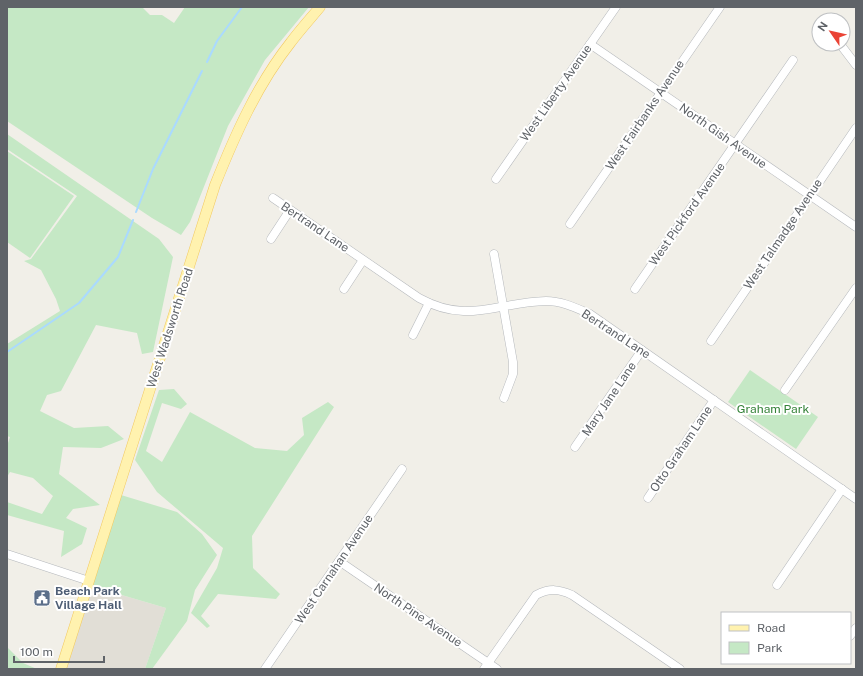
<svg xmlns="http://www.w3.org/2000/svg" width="863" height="676" viewBox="0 0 863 676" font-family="'Public Sans',sans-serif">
  <rect width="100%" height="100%" fill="#f1efe8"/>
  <path fill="#e1ded6" d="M 91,586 L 166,608 L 145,669 L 65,669 Z"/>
  <g fill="#c5e8c5">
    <path d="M 7,7 L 142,7 L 150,15 L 162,15 L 174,23 L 185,7 L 309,7 L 265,60 L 228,126 L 190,222 L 181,235 L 152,218 L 7,121 Z"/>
    <path d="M 7,134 L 159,239 L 173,257 L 153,352 L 142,354 L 137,333 L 96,325 L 61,391 L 47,395 L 40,411 L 74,428 L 108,426 L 124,439 L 101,448 L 63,447 L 59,474 L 100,505 L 73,509 L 66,518 L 87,528 L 82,544 L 61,557 L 64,531 L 7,515 L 7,502 L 42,514 L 53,496 L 33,478 L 10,472 L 7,477 L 7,446 L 10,437 L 7,436 L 7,344 L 60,311 L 56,299 L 41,270 L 24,261 L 31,259 L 77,196 L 7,149 Z"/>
    <path d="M 7,151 L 74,196 L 30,258 L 7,242 Z"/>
    <path d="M 750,370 L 818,417 L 796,449 L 728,402 Z"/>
    <path d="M 174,389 L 187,404 L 181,409 L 162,403 L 146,451 L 162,462 L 190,412 L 255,448 L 287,451 L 304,435 L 302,418 L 328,402 L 334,407 L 252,536 L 253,568 L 280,594 L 276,599 L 218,594 L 201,616 L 210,626 L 207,628 L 191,613 L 217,568 L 223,548 L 157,492 L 135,460 L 159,390 Z"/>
    <path d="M 121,495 L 177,512 L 202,534 L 217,555 L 195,590 L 187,621 L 152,669 L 145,669 L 166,608 L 91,586 Z"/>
    <path d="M 7,647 L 23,663 L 37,669 L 7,669 Z"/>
  </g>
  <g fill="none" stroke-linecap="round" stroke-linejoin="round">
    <g stroke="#aadaff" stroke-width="2">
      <path d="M 207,62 L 217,41 L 242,7"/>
      <path d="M 136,212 L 153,169 L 202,71"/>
      <path d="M 7,352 L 79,303 L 118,257 L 133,220"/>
    </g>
    <g stroke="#b5b8bc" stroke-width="9">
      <g id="minor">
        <path d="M 590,44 L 856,227"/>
        <path d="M 840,44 L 856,65"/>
        <path d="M 496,179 L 616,7"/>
        <path d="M 273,198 L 419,298 C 468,325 497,302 546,301 C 562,301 576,308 590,314 L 856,499"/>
        <path d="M 570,224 L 720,7"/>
        <path d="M 271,239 L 290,210"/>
        <path d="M 494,254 L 513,362 L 513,374 L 504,398"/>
        <path d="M 344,289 L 363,260"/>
        <path d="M 635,289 L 793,60"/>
        <path d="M 413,335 L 429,303"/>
        <path d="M 711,341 L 856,128"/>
        <path d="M 785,390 L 856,288"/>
        <path d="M 575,447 L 642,350"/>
        <path d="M 648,498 L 714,400"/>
        <path d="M 7,554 L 89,581"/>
        <path d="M 339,561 L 497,669"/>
        <path d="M 777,585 L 842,489"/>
        <path d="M 850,636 L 856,628"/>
        <path d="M 265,669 L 402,469"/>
        <path d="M 484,669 L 536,595 C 550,588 559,589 572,595 L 680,669"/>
      </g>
    </g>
    <g stroke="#f2c960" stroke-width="11">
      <path id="major" d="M 61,669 L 215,185 C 235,135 257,85 291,42 C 300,30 310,19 320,7"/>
    </g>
    <use href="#minor" stroke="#fff" stroke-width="8"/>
    <use href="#major" stroke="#fff2af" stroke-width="10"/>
  </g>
  <defs>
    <g id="civic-square" transform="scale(0.9)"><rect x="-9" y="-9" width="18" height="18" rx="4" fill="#5c6f8a" stroke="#fff"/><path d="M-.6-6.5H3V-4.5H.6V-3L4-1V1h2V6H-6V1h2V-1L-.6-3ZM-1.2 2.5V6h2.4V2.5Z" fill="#fff"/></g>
  </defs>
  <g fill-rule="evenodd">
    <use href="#civic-square" x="42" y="598"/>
  </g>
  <g text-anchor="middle" stroke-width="4" stroke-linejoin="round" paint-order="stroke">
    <g font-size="12" fill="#5f6368" stroke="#fff">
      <text transform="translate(556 93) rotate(-55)" y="4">West Liberty Avenue</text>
      <text transform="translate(645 115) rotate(-56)" y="4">West Fairbanks Avenue</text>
      <text transform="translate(723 136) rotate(35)" y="4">North Gish Avenue</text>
      <text transform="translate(687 214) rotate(-55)" y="4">West Pickford Avenue</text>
      <text transform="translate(315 227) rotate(34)" y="4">Bertrand Lane</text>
      <text transform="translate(783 234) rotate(-56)" y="4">West Talmadge Avenue</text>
      <text transform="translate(170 328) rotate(-72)" y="4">West Wadsworth Road</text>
      <text transform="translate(616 334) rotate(33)" y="4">Bertrand Lane</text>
      <text transform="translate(609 399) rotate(-56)" y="4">Mary Jane Lane</text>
      <text transform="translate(681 449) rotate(-56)" y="4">Otto Graham Lane</text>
      <text transform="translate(334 569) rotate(-56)" y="4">West Carnahan Avenue</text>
      <text transform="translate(418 615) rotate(34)" y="4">North Pine Avenue</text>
    </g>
    <g font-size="12" fill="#348238" stroke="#fff">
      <text x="773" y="413">Graham Park</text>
    </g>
    <g font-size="12" font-weight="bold" fill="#4e5e75" stroke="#fff" text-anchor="start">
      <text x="55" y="595">Beach Park<tspan x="55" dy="14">Village Hall</tspan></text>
    </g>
  </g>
  <rect width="863" height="676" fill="none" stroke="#5f6368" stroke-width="16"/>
  <rect x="721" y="612" width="130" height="52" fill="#ffffff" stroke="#bfc1c3"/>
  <rect x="729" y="625" width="20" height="6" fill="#fff2af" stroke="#bfc1c3"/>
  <text x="757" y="632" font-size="12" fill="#5f6368">Road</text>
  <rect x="729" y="642" width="20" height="12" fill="#c5e8c5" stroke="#bfc1c3"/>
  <text x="757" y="652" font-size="12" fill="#5f6368">Park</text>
  <g transform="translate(831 32) rotate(304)"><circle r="19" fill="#ffffff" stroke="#bfc1c3"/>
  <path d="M0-3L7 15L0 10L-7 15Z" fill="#ea4335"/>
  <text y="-6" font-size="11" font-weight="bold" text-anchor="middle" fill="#5f6368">N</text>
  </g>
  <path d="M14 656v6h90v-6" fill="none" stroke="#5f6368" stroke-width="2"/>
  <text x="20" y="656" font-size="12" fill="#5f6368" stroke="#ffffff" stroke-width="3" paint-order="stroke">100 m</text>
</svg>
